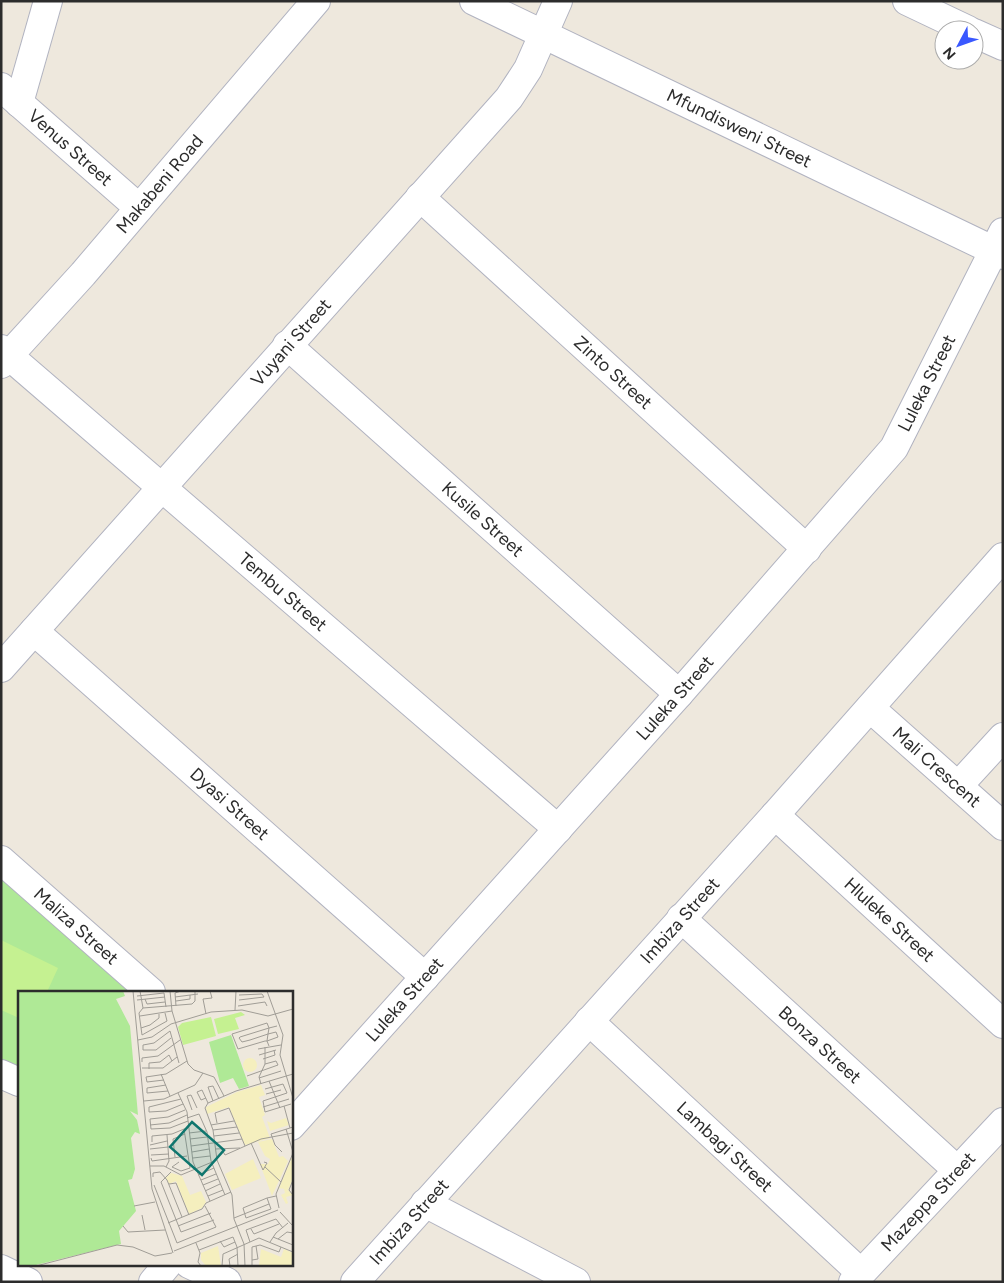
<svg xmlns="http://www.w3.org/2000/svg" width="1004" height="1283" viewBox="0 0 1004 1283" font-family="Figtree,sans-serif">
  <rect width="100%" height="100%" fill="#eee8dd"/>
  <path fill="#afe996" d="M 1,872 L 135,992 L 19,992 L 19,1071 L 1,1063 Z"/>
  <path fill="#c5f191" d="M 1,940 L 58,968 L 47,992 L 19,992 L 19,1018 L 1,1010 Z"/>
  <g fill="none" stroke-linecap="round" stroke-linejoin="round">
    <g stroke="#b1b3c0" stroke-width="30">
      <g id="minor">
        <path id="s1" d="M 474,1 L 1003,255"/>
        <path d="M 907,1 L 968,30"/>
        <path d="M 974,33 L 1003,46"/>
        <path id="s2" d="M 1,87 L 139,208"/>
        <path d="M 19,103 L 48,1"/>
        <path id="s3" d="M 420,197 L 807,549"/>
        <path id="s4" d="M 287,345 L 679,694"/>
        <path id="s5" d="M 1,349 L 558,829"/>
        <path id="s6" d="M 1,364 L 83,274 L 316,1"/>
        <path id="s7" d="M 34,631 L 425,977"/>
        <path id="s8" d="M 1,668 L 509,98 L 528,69 L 558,1"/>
        <path id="s9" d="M 870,708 L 1003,826"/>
        <path d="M 958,786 L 1003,737"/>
        <path id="s10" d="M 775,815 L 1003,1024"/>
        <path id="s11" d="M 1,860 L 151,992"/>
        <path id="s12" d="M 681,918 L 957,1170"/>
        <path id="s13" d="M 589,1021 L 861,1273"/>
        <path d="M 1,1074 L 19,1082"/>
        <path id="s14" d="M 291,1126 L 679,694 L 894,448 L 1003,232"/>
        <path d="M 425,1203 L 576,1282"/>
        <path d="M 189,1264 L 227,1282"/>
        <path d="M 1,1269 L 28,1282"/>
        <path d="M 153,1282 L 168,1264"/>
        <path id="s15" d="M 355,1282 L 775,815 L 1003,557"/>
        <path id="s16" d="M 853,1282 L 1003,1122"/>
      </g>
    </g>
    <use href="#minor" stroke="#fff" stroke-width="28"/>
  </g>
  <g text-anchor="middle" stroke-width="4.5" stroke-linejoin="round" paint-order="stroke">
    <g font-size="18" fill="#2c2c2c" stroke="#fff">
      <text dy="6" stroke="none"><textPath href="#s1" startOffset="294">Mfundisweni Street</textPath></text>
      <text dy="6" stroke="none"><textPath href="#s2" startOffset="92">Venus Street</textPath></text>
      <text dy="6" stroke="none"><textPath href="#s6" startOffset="240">Makabeni Road</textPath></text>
      <text dy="6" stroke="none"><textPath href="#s8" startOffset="436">Vuyani Street</textPath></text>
      <text dy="6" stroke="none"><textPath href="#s3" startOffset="261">Zinto Street</textPath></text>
      <text dy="6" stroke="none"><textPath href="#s14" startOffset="980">Luleka Street</textPath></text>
      <text dy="6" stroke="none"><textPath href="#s4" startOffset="262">Kusile Street</textPath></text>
      <text dy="6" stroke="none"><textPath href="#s5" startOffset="372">Tembu Street</textPath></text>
      <text dy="6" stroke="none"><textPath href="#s14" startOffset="575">Luleka Street</textPath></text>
      <text dy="6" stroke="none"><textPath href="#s9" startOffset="89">Mali Crescent</textPath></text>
      <text dy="6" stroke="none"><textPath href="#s7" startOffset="261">Dyasi Street</textPath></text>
      <text dy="6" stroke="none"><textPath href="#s15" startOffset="486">Imbiza Street</textPath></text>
      <text dy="6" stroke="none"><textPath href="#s10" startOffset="155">Hluleke Street</textPath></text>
      <text dy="6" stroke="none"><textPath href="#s11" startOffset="100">Maliza Street</textPath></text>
      <text dy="6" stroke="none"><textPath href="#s14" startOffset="170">Luleka Street</textPath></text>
      <text dy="6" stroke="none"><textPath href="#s12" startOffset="188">Bonza Street</textPath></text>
      <text dy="6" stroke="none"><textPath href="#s13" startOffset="185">Lambagi Street</textPath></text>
      <text dy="6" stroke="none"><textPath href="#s16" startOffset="110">Mazeppa Street</textPath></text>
      <text dy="6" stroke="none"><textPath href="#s15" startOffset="81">Imbiza Street</textPath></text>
    </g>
  </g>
  <g transform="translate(18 991)">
    <rect width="275" height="275" fill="#eee8dd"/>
    <path d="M 0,0 L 105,0 L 107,5 L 98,8 L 112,35 L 120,124 L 112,120 L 119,129 L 122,143 L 117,141 L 113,147 L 117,178 L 114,188 L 110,189 L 118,220 L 101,240 L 103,253 L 14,275 L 0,275 ZM 213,44 L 231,95 L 221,98 L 215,87 L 202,92 L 191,51 Z" fill="#afe996"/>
    <path d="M225 74a7 7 0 1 1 14 0a7 7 0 1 1-14 0ZM 243,94 L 247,104 L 241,106 L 247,124 L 244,126 L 252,147 L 227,154 L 211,116 L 189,123 L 188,116 L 219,101 ZM 268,127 L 271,134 L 252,140 L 249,130 L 253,132 ZM 254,148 L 261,166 L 265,165 L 270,170 L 254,205 L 242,173 L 250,173 L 252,168 L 247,165 L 240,151 ZM 275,164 L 275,188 L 270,199 L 275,204 L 268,206 L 270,212 L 268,213 L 263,204 L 267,202 L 266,198 L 261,197 ZM 235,168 L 243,187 L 214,199 L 207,183 ZM 153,182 L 164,185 L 172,204 L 183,200 L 188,211 L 184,217 L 171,223 L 158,190 L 151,193 L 148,187 ZM 200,255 L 203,275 L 188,275 L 183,269 L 183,262 ZM 243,258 L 263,266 L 266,258 L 275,262 L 275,275 L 241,274 Z" fill="#f5efbe"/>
    <path d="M 223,21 L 227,24 L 217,27 L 221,38 L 200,43 L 196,28 ZM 193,26 L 198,45 L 165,54 L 160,36 L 164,32 Z" fill="#c5f191"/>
    <path fill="none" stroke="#a09d96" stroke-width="1" d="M 115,0 L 134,198 L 155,262M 122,0 L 125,17M 152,0 L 154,20 L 170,73 L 176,79 L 196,86 L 206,105M 249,0 L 265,44 L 262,64 L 275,107M 119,5 L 146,2 L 148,16M 157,6 L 180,3M 127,8 L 129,13 L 147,11M 119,9 L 147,6M 221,9 L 246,6 L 244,3 L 221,4M 158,10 L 172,8 L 172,4M 158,15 L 157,2 L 163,0M 220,15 L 247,11 L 249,15M 125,17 L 121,22 L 124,44 L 149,30 L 147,22M 125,17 L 174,13 L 177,10 L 177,0M 217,19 L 218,0M 188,23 L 185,8 L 194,7 L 192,0M 122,25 L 154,20M 123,37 L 132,34 L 141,27 L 141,23M 153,47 L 138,59 L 125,59 L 125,54 L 136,52 L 152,40 L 161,72M 120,49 L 134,46 L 153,33 L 193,21 L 224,19 L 250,25 L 275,18M 251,55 L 249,50 L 250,43 L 251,37 L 249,32 L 214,43 L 220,58 L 247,50 L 249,50 L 260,46 L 258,41 L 250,43 L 232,49 L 224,51 L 221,47 L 222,46 L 251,37 L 259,35M 240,58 L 263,54M 241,64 L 258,59M 245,68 L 257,64 L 256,59M 124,71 L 124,67 L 140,65 L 162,49M 124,77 L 145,77 L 159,66M 131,78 L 131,72 L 142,71 L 151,64 L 154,70M 143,83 L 152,105M 229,85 L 260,74 L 258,70 L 247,73M 241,87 L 263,80M 146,89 L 129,91 L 128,86 L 148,83 L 169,70M 251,90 L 262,117M 243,93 L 241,86 L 247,73 L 247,56M 148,94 L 129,97 L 129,102 L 150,100M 247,98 L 265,93 L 269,102 L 245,110 L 247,121 L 273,113M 160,102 L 169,121 L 175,171 L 192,210M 248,103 L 263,99M 188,107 L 183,109 L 179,101 L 184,99 L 190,112M 163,108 L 131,116 L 131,121 L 148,120 L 165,113M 126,110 L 146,108 L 177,94 L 185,82M 195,110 L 190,96 L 195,95 L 201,108M 266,115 L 272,137M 245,116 L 271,108M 167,119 L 150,126 L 132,128 L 133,138 L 152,137 L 170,130M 174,119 L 169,105 L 173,104 L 179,117M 169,127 L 181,123 L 189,141 L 193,170 L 207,204M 199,132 L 197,122 L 211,117 L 227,155M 132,134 L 151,132 L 169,124M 193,134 L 216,130M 268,138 L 275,161M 195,139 L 219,136M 171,142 L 188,140M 196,145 L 221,142M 172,148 L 189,146M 134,151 L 134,145 L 154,143 L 171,136M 233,152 L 245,179 L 249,172 L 246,171M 132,154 L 149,150M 173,155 L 224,148M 203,157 L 207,164 L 243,148 L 275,142M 132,158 L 150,156M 197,158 L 222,157M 174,161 L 191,158M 264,161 L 257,154 L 253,143 L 275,136M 133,164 L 151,163M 157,166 L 155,148 L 167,143M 133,167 L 134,170 L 169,165M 175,167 L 192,165M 161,171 L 154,176 L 163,180M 132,175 L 146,175 L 163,184 L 199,169M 148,176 L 151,170 L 149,144M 247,176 L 263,191M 163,180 L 172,177 L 166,138M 153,181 L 143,191 L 163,241 L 196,229M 180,184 L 196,177M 135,186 L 135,182 L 142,181 L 149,189 L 164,226M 183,189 L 198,183M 275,189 L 271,199 L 275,204M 151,193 L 158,192 L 171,224M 136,194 L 159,252 L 198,236 L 187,215M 185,194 L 200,188M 187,200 L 202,193M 190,205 L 205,199M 249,207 L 225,217 L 228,227 L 253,218 L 249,207 L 258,205M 116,215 L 137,211M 261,217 L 258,203 L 275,162M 262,221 L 275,235M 124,224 L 127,239M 216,227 L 251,213M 150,232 L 184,218 L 188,212 L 213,201M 105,235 L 110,241 L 147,239M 160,235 L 193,222M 233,238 L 236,243 L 261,233M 255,246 L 275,254M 260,248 L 269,241 L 275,242M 202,250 L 206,256 L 217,251M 232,251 L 228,239 L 258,228 L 265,237M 252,251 L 258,242 L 270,232M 178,252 L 182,262 L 180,271 L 183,275M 181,259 L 215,246 L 219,256 L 220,275M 156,260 L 260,219M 234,269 L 240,268 L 238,255M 234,274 L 234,256 L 242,254 L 261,261 L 263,256M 18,275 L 99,254 L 115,256 L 137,265 L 154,262M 204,275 L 205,263 L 241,247 L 275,261M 212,275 L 211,268 L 220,263M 227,275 L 226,253 L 216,228 L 214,204 L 199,169 L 195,139 L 187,117 L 190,112 L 218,100 L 275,83"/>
    <path fill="#0f766e" fill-opacity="0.15" stroke="#0f766e" stroke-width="2.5" d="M 174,131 L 206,159 L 184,184 L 152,156 Z"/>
    <rect width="275" height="275" fill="none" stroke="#2c2c2c" stroke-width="2.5"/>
  </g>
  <rect width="1004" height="1283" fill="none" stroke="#2c2c2c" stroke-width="5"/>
  <g transform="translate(959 45) rotate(229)"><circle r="24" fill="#ffffff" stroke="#ababab"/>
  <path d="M0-4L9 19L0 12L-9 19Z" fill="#3a58ff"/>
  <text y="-8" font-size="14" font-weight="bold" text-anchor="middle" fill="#2c2c2c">N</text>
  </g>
</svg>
